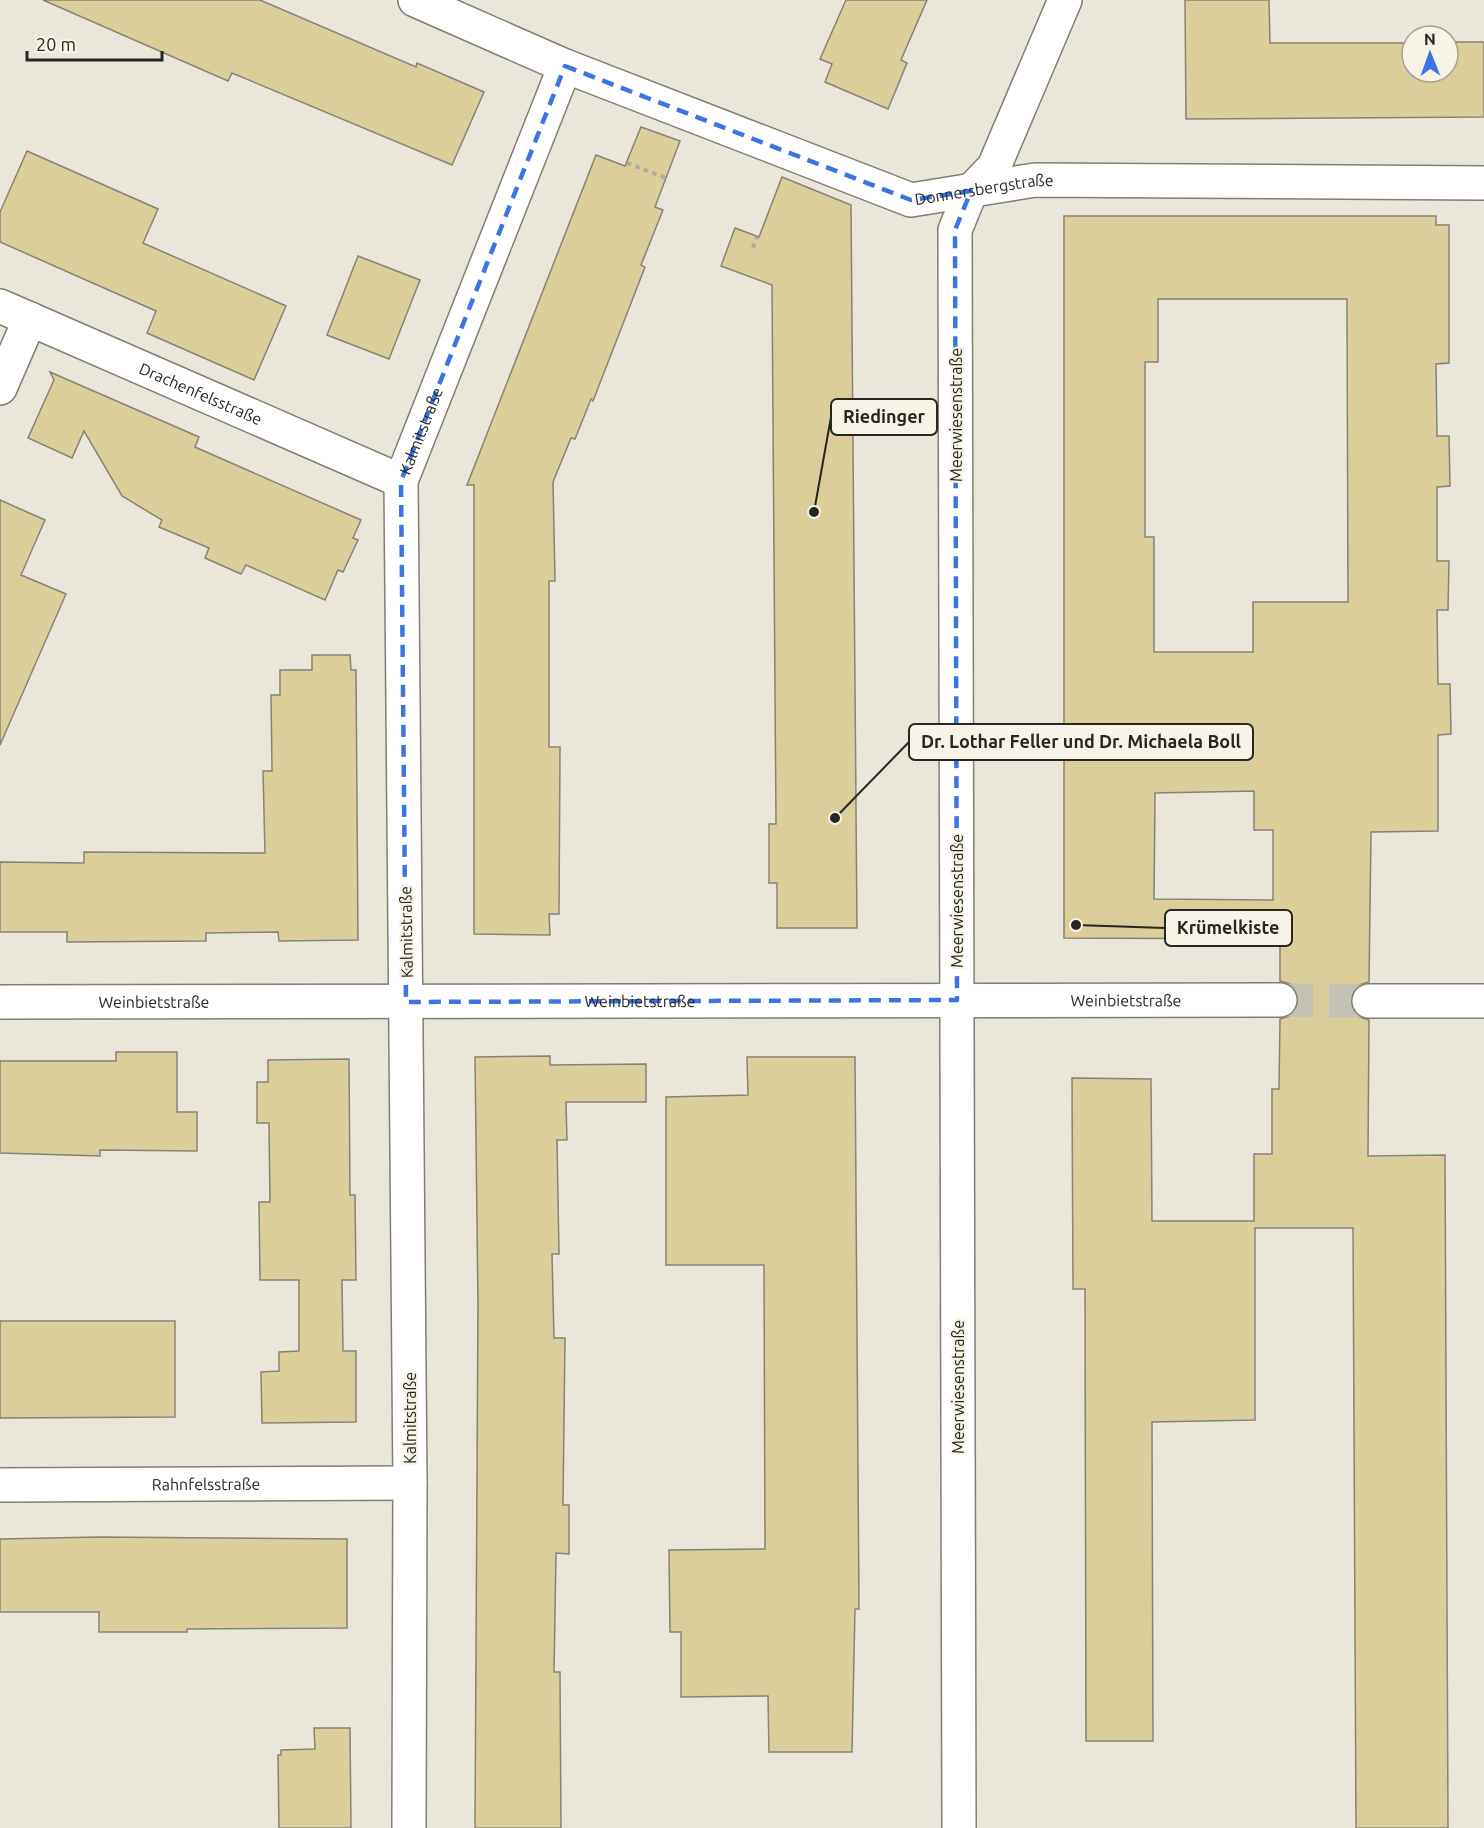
<svg xmlns="http://www.w3.org/2000/svg" width="1484" height="1828" viewBox="0 0 1484 1828" font-family="Ubuntu,sans-serif">
  <rect width="100%" height="100%" fill="#eae6d9"/>
  <g fill="#dcce9a" stroke="#868377" stroke-width="1.5" fill-rule="evenodd">
    <path d="M 43,0 L 260,0 L 416,67 L 417,63 L 484,92 L 452,165 L 232,73 L 228,81 Z"/>
    <path d="M 846,0 L 927,0 L 901,60 L 907,63 L 888,109 L 825,82 L 832,64 L 820,59 Z"/>
    <path d="M 1185,0 L 1269,0 L 1270,43 L 1412,43 L 1412,72 L 1448,72 L 1448,42 L 1484,42 L 1484,117 L 1186,119 Z"/>
    <path d="M 641,127 L 680,141 L 655,207 L 663,210 L 641,265 L 645,267 L 593,401 L 591,399 L 575,439 L 571,438 L 553,482 L 555,581 L 549,581 L 549,747 L 560,747 L 559,914 L 549,914 L 550,935 L 474,934 L 474,485 L 467,485 L 596,155 L 625,166 Z"/>
    <path d="M 27,151 L 158,209 L 143,243 L 286,306 L 254,380 L 147,333 L 156,311 L 0,242 L 0,212 Z"/>
    <path d="M 782,177 L 851,205 L 857,928 L 777,928 L 777,883 L 769,883 L 769,824 L 776,824 L 772,285 L 721,266 L 735,228 L 759,237 Z"/>
    <path d="M 1064,216 L 1436,216 L 1436,225 L 1449,225 L 1449,363 L 1436,364 L 1437,436 L 1449,436 L 1450,486 L 1437,487 L 1437,561 L 1449,561 L 1448,610 L 1437,610 L 1438,684 L 1450,684 L 1451,734 L 1438,735 L 1438,831 L 1371,832 L 1369,982 L 1359,985 L 1353,991 L 1350,1000 L 1353,1011 L 1360,1017 L 1369,1020 L 1368,1156 L 1445,1155 L 1448,1828 L 1356,1828 L 1353,1228 L 1255,1228 L 1255,1420 L 1152,1422 L 1153,1741 L 1086,1741 L 1085,1289 L 1073,1289 L 1072,1078 L 1151,1079 L 1152,1221 L 1254,1221 L 1254,1154 L 1272,1154 L 1272,1089 L 1279,1089 L 1280,1019 L 1289,1016 L 1296,1010 L 1299,999 L 1296,991 L 1290,984 L 1280,981 L 1280,939 L 1064,938 ZM 1158,299 L 1347,299 L 1348,602 L 1253,602 L 1253,652 L 1154,652 L 1154,537 L 1145,537 L 1145,362 L 1158,362 ZM 1254,791 L 1254,830 L 1273,830 L 1273,900 L 1154,899 L 1155,793 Z"/>
    <path d="M 358,256 L 420,280 L 389,359 L 327,335 Z"/>
    <path d="M 50,372 L 199,437 L 195,447 L 361,520 L 353,538 L 358,540 L 343,572 L 338,570 L 325,600 L 246,565 L 241,574 L 205,558 L 209,548 L 159,527 L 162,520 L 122,496 L 84,431 L 72,458 L 28,438 L 54,380 Z"/>
    <path d="M 0,500 L 45,520 L 21,575 L 66,594 L 0,745 Z"/>
    <path d="M 312,655 L 350,655 L 351,670 L 356,670 L 358,940 L 279,941 L 278,932 L 206,933 L 206,941 L 67,942 L 67,932 L 0,932 L 0,862 L 84,863 L 84,852 L 265,853 L 263,771 L 272,771 L 271,695 L 280,695 L 280,670 L 312,670 Z"/>
    <path d="M 116,1052 L 177,1052 L 177,1112 L 197,1112 L 197,1151 L 100,1150 L 100,1156 L 0,1153 L 0,1061 L 116,1061 Z"/>
    <path d="M 550,1056 L 550,1065 L 646,1064 L 646,1102 L 566,1102 L 567,1140 L 557,1140 L 559,1254 L 552,1254 L 554,1338 L 565,1338 L 563,1505 L 569,1505 L 569,1554 L 556,1553 L 554,1672 L 560,1672 L 561,1828 L 475,1828 L 478,1304 L 475,1057 Z"/>
    <path d="M 747,1057 L 855,1057 L 859,1609 L 855,1609 L 852,1752 L 769,1752 L 768,1696 L 681,1697 L 681,1632 L 670,1632 L 669,1550 L 765,1549 L 764,1265 L 666,1265 L 666,1097 L 748,1095 Z"/>
    <path d="M 349,1059 L 350,1195 L 355,1195 L 356,1280 L 342,1280 L 343,1351 L 356,1351 L 356,1422 L 262,1423 L 261,1372 L 279,1371 L 279,1352 L 299,1351 L 299,1280 L 260,1280 L 259,1202 L 270,1202 L 269,1123 L 257,1123 L 257,1082 L 268,1082 L 268,1060 Z"/>
    <path d="M 0,1321 L 175,1321 L 175,1417 L 0,1418 Z"/>
    <path d="M 98,1537 L 347,1539 L 347,1628 L 187,1629 L 187,1632 L 99,1632 L 99,1612 L 0,1612 L 0,1539 Z"/>
    <path d="M 314,1728 L 350,1728 L 351,1828 L 279,1828 L 278,1755 L 281,1755 L 281,1750 L 315,1749 Z"/>
  </g>
  <g fill="none" stroke-linecap="round" stroke-linejoin="round">
    <path stroke="#c3c0b4" stroke-width="33" stroke-dasharray="33 16" stroke-linecap="butt" d="M 1280,1000 L 1369,1001"/>
    <g stroke="#817e72" stroke-width="36">
      <g id="minor">
        <path id="s1" d="M 415,0 L 565,66 L 911,200 L 1035,180 L 1484,183"/>
        <path id="s2" d="M 0,306 L 401,481"/>
        <path d="M 0,388 L 30,319"/>
        <path d="M 1369,1001 L 1484,1001"/>
        <path id="s3" d="M 0,1002 L 1280,1000"/>
        <path id="s4" d="M 0,1485 L 410,1483"/>
        <path id="s5" d="M 409,1828 L 410,1483 L 401,481 L 565,66"/>
        <path d="M 959,1828 L 955,230 L 971,191 L 994,167 L 1065,0"/>
      </g>
    </g>
    <g stroke="#aeaba0" stroke-width="4" stroke-dasharray="4.5 4.5" stroke-linecap="butt">
      <path d="M 627,163 L 666,178"/>
      <path d="M 753,248 L 757,237"/>
    </g>
    <use href="#minor" stroke="#fff" stroke-width="33"/>
  </g>
  <path fill="none" stroke="#3b75e4" stroke-width="4.5" stroke-dasharray="12 8" stroke-linejoin="round" d="M 565,66 L 911,200 L 971,191 L 955,230 L 957,1000 L 406,1002 L 401,481 Z"/>
  <g text-anchor="middle" stroke-width="4.5" stroke-linejoin="round" paint-order="stroke">
    <g font-size="16" fill="#272621" stroke="#f7f3e6">
      <text dy="6" stroke="none"><textPath href="#s1" startOffset="609">Donnersbergstraße</textPath></text>
      <text dy="6" stroke="none"><textPath href="#s2" startOffset="219">Drachenfelsstraße</textPath></text>
      <text transform="translate(956 415) rotate(-90)" y="6">Meerwiesenstraße</text>
      <text dy="6" stroke="none"><textPath href="#s5" startOffset="1401">Kalmitstraße</textPath></text>
      <text transform="translate(957 901) rotate(-90)" y="6">Meerwiesenstraße</text>
      <text transform="translate(406 932) rotate(-91)" y="6">Kalmitstraße</text>
      <text dy="6" stroke="none"><textPath href="#s3" startOffset="1126">Weinbietstraße</textPath></text>
      <text dy="6" stroke="none"><textPath href="#s3" startOffset="154">Weinbietstraße</textPath></text>
      <text dy="6" stroke="none"><textPath href="#s3" startOffset="640">Weinbietstraße</textPath></text>
      <text transform="translate(958 1387) rotate(-90)" y="6">Meerwiesenstraße</text>
      <text transform="translate(410 1418) rotate(-90)" y="6">Kalmitstraße</text>
      <text dy="6" stroke="none"><textPath href="#s4" startOffset="206">Rahnfelsstraße</textPath></text>
    </g>
  </g>
  <path fill="none" stroke="#272621" stroke-width="2" d="M814 512L831 417M835 818L909 742M1076 925L1165 928"/>
  <g fill="#272621" stroke="#f7f3e6" stroke-width="2">
    <circle cx="814" cy="512" r="6"/>
    <circle cx="835" cy="818" r="6"/>
    <circle cx="1076" cy="925" r="6"/>
  </g>
  <g fill="#f7f3e6" stroke="#272621" stroke-width="2">
    <rect x="831" y="399" width="106" height="36" rx="6"/>
    <rect x="909" y="724" width="344" height="36" rx="6"/>
    <rect x="1165" y="910" width="127" height="36" rx="6"/>
  </g>
  <g font-size="18" text-anchor="middle" font-weight="bold" fill="#272621">
    <text x="884" y="423">Riedinger</text>
    <text x="1081" y="748">Dr. Lothar Feller und Dr. Michaela Boll</text>
    <text x="1228" y="934">Krümelkiste</text>
  </g>
  <g transform="translate(1430 54) rotate(359)"><circle r="28" fill="#f7f3e6" stroke="#a4a197" stroke-width="1.5"/>
  <path d="M0-4.5L10 22L0 15L-10 22Z" fill="#3b75e4"/>
  <text y="-9" font-size="16" font-weight="bold" text-anchor="middle" fill="#272621">N</text>
  </g>
  <path d="M27 51v9h135v-9" fill="none" stroke="#272621" stroke-width="3"/>
  <text x="36" y="51" font-size="18" fill="#272621" stroke="#f7f3e6" stroke-width="4.5" paint-order="stroke">20 m</text>
</svg>
